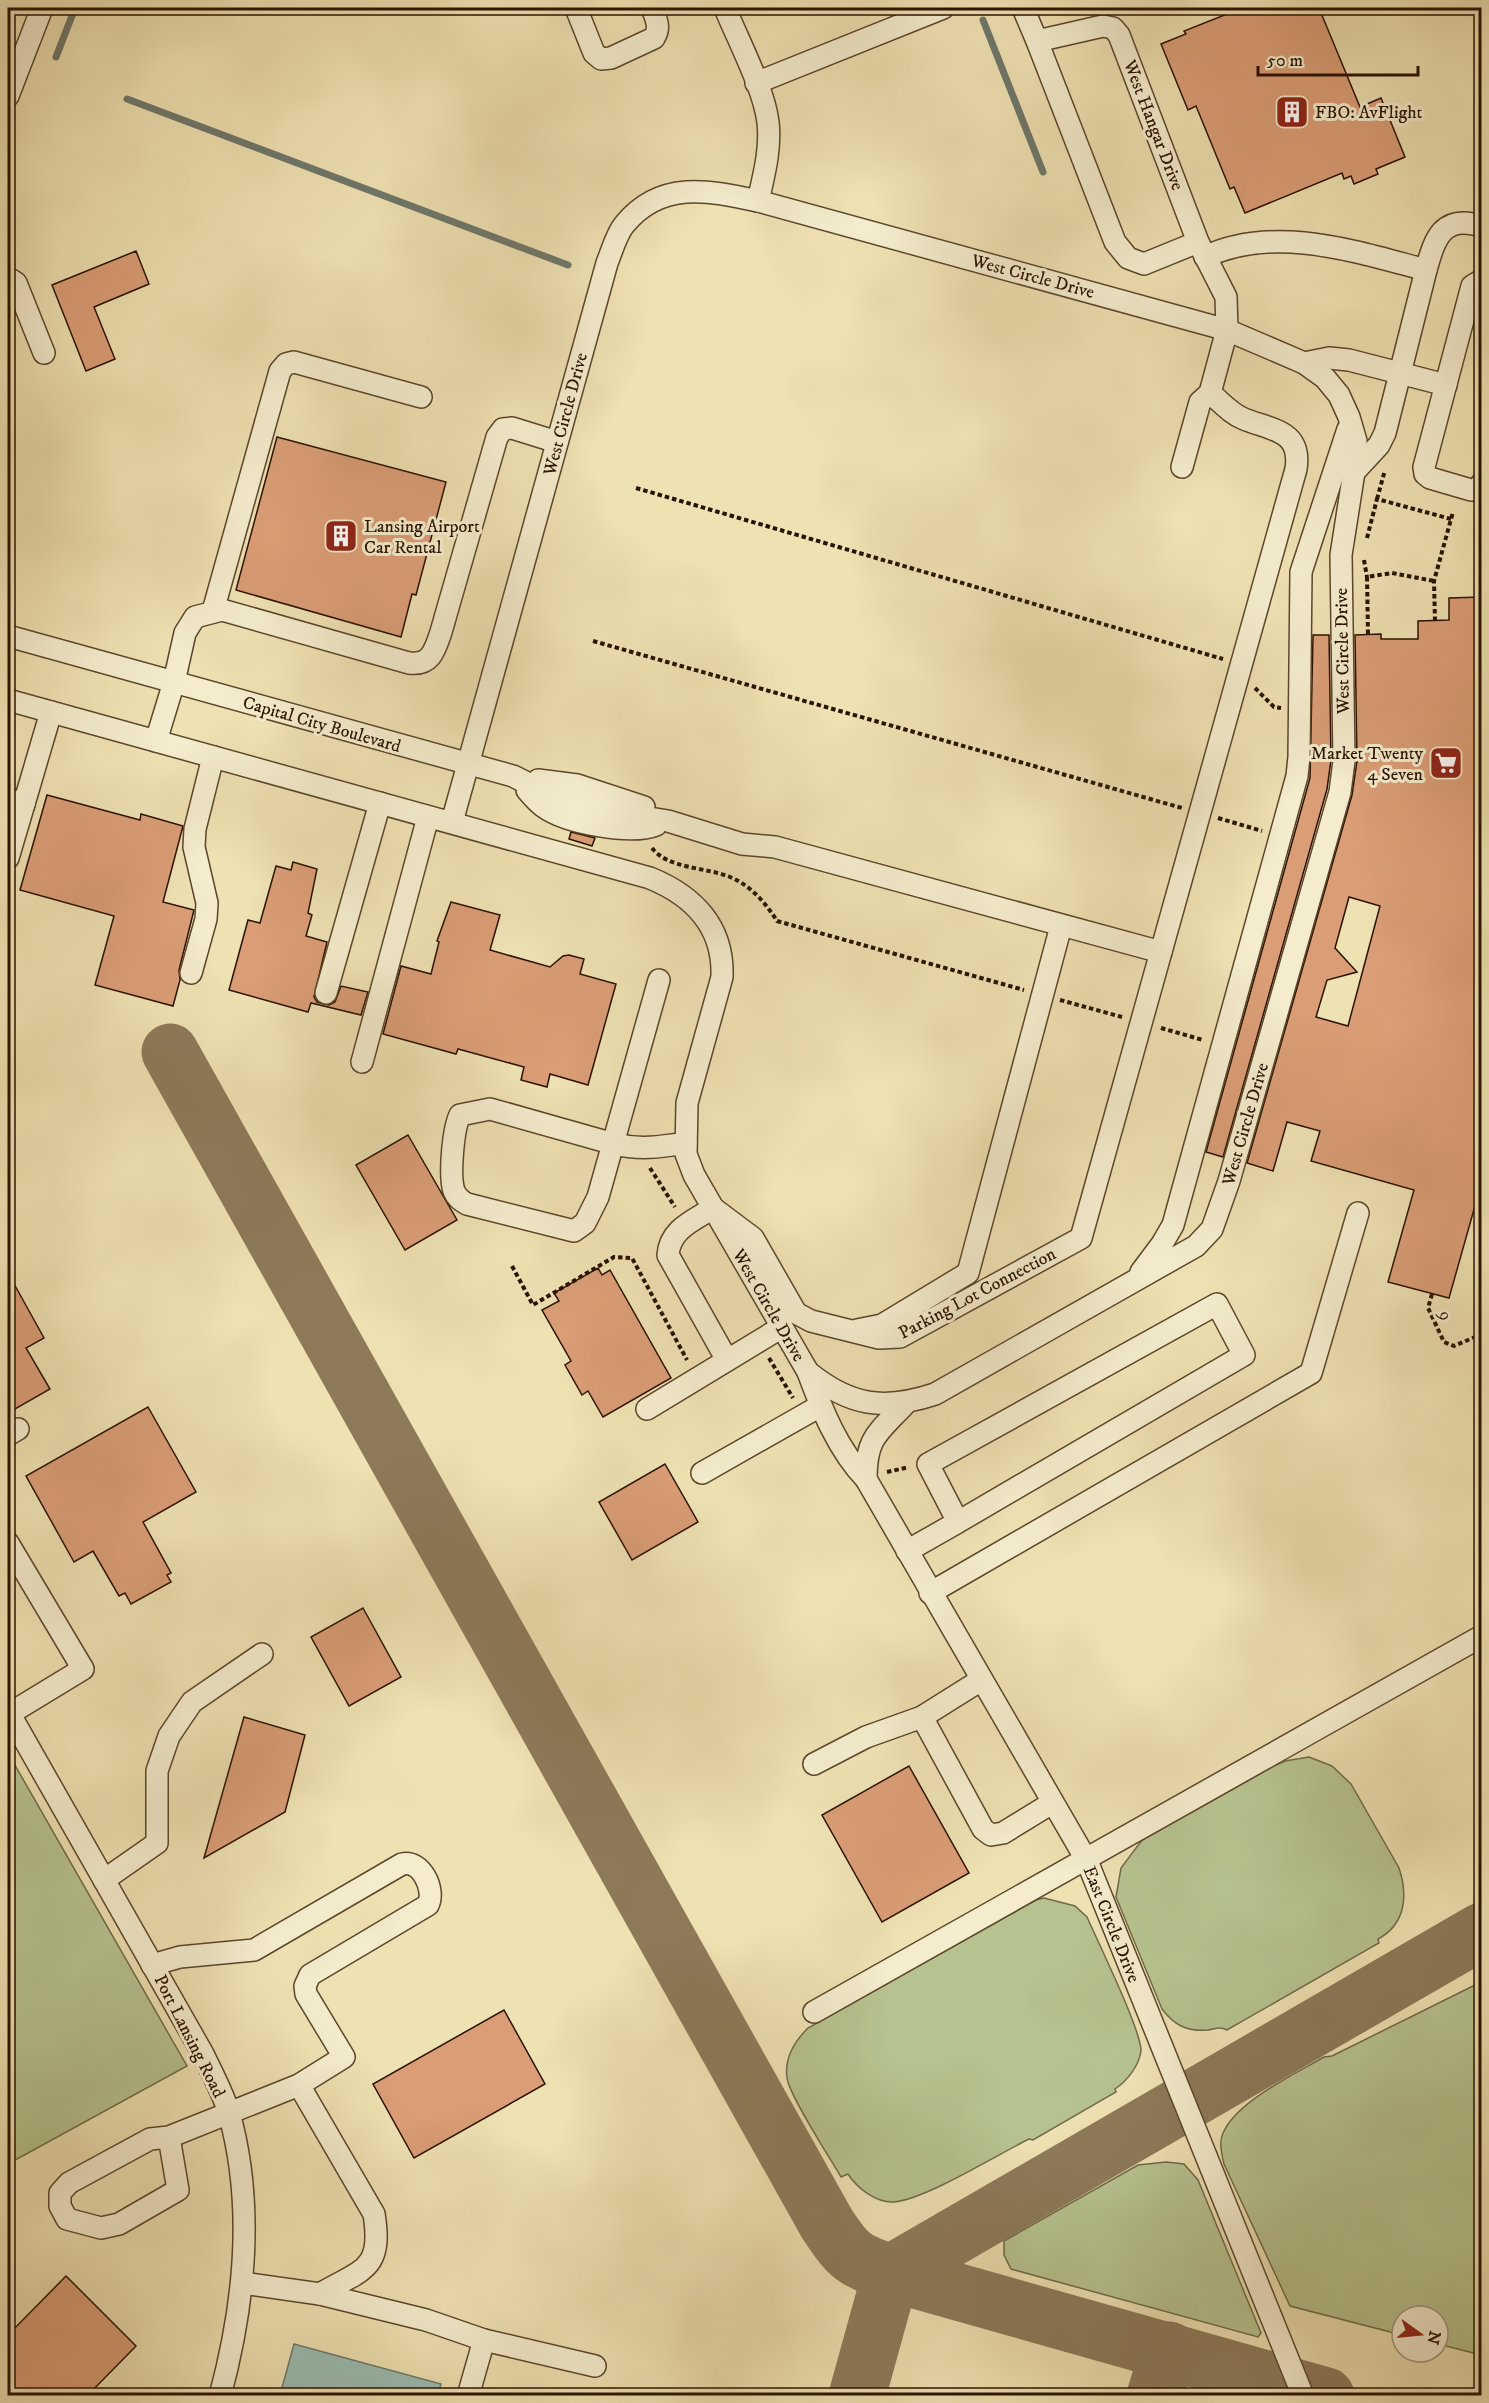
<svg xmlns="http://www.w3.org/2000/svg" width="1489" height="2403" viewBox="0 0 1489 2403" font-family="'IM FELL DW Pica',serif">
  <rect width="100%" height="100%" fill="#eee1b2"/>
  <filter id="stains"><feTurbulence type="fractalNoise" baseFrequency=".00333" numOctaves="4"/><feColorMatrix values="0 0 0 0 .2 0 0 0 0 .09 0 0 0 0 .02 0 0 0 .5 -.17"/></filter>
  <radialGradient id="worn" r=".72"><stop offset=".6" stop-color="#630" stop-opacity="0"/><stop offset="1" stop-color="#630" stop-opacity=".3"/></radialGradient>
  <g fill="#b6c38e" stroke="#706a47" stroke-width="1.5">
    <path d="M 8,1753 L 187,2066 L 8,2164 Z"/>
    <path d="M 1309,1757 L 1332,1766 L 1351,1784 L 1399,1868 C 1408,1895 1406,1924 1378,1939 L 1379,1943 L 1227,2030 C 1219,2026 1215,2029 1208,2030 C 1187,2032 1174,2025 1162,2009 L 1116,1897 L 1121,1868 L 1142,1840 L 1274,1766 L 1285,1761 Z"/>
    <path d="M 1044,1898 L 1075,1906 L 1087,1917 C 1097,1940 1142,2032 1141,2051 C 1139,2066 1127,2081 1115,2089 L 1116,2092 L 1033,2140 L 1029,2139 C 997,2155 926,2199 894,2202 C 876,2203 857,2188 848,2174 L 841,2177 C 830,2158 789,2095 787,2078 C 784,2058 794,2042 808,2028 L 1036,1900 Z"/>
    <path d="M 1481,1982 L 1481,2355 L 1438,2344 L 1438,2316 L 1402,2316 L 1402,2335 L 1290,2306 L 1224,2164 C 1222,2156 1219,2144 1222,2136 C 1233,2103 1295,2074 1324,2057 L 1332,2056 Z"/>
    <path d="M 1166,2162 L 1184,2164 L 1198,2180 L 1261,2333 L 1258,2337 L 1011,2269 L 1004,2255 L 1004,2241 L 1138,2165 Z"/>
  </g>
  <path fill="#9abcb1" stroke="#6e786a" stroke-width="1.5" d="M 294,2344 L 441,2384 L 438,2395 L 280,2395 Z"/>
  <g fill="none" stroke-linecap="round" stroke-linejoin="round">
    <g stroke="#6e786a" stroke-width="7">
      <path d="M 983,20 L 1043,172"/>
      <path d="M 56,57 L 75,8"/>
      <path d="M 127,99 L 568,265"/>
    </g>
    <g stroke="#8c7a59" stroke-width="57">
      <path d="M 170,1052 L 827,2224 C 849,2257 853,2260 891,2273 L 1482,1931"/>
      <path d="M 857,2396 L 891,2273 L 1326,2396"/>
      <path d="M 1155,2396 L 1169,2350"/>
    </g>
  </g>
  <g fill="#da9d75" stroke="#2b1200" stroke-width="1.5" fill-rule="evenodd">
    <path d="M 1242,8 L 1319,8 L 1360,107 L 1381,98 L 1405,157 L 1376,169 L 1378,174 L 1354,184 L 1351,176 L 1344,179 L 1342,173 L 1245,213 L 1234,187 L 1230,189 L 1196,106 L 1188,110 L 1161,44 L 1186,34 L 1184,31 Z"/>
    <path d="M 136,251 L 149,284 L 94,307 L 115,359 L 86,371 L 52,285 Z"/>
    <path d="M 277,437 L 446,482 L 416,595 L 412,594 L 401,637 L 236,590 Z"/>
    <path d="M 1482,597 L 1482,1181 L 1449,1298 L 1388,1282 L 1414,1190 L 1311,1161 L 1320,1131 L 1287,1122 L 1273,1171 L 1247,1163 L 1352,795 L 1357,761 L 1355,635 L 1381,634 L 1381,639 L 1418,639 L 1418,621 L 1449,620 L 1449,598 ZM 1349,897 L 1380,906 L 1348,1026 L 1316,1017 L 1327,980 L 1357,972 L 1335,948 Z"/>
    <path d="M 1313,635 L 1329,635 L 1331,760 L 1327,789 L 1223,1157 L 1206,1152 L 1310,778 Z"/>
    <path d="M 47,795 L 140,820 L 141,814 L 183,826 L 163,902 L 194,910 L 179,970 L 180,980 L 173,1006 L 95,985 L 114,916 L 20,890 Z"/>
    <path d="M 571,832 L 595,838 L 592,846 L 569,839 Z"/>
    <path d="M 293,862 L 317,869 L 308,913 L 312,915 L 306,936 L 327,942 L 314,997 L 317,1002 L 329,1005 L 335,1002 L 341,986 L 368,992 L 361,1015 L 311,1003 L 308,1012 L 229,990 L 248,920 L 260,923 L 276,866 L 291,870 Z"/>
    <path d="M 451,902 L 500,915 L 490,950 L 550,967 L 563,956 L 569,955 L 584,959 L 580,974 L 616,984 L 588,1085 L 550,1074 L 547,1087 L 521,1080 L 524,1067 L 458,1049 L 456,1054 L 383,1034 L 401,966 L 431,974 L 439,942 L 437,941 Z"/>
    <path d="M 408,1135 L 457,1220 L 405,1250 L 356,1165 Z"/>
    <path d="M 598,1268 L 602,1275 L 610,1270 L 671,1378 L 603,1417 L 588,1391 L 582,1395 L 565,1365 L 571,1361 L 542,1310 L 559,1301 L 554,1293 Z"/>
    <path d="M 8,1273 L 44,1338 L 26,1348 L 50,1389 L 8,1413 Z"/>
    <path d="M 148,1407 L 196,1492 L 143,1522 L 171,1573 L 167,1575 L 171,1582 L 131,1604 L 125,1593 L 119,1596 L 93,1551 L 74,1562 L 26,1476 Z"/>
    <path d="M 665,1464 L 698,1522 L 632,1560 L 599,1502 Z"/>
    <path d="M 363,1608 L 401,1677 L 349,1706 L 311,1637 Z"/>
    <path d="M 244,1717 L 305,1735 L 285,1812 L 204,1858 Z"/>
    <path d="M 909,1766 L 969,1873 L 882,1922 L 822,1815 Z"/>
    <path d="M 504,2010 L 545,2084 L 414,2158 L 373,2084 Z"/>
    <path d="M 66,2276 L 136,2346 L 87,2396 L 8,2396 L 8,2335 Z"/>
  </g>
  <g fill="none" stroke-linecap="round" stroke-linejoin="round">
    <g stroke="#5c462c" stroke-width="24">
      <g id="minor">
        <path d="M 576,8 L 594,53 L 601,59 L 611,58 L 654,38 C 661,27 656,19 652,8"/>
        <path d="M 725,8 C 738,40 764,89 768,122 C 771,149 764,175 758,201"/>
        <path d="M 1023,8 L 1037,41 L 1103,26 L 1113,28 L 1119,35 L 1198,242 L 1226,297 L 1227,330 L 1210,393 L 1200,402 L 1182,467"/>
        <path d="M 1037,41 L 1115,242 L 1128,258 L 1144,264 L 1198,242"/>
        <path d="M 756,83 L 943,8"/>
        <path d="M 8,96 L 42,8"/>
        <path d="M 1205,257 C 1274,224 1357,252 1426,270 L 1385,433 L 1379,445 L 1354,472"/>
        <path d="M 1426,270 C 1435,238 1442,214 1482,226"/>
        <path d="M 8,278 L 16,283 L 44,353"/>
        <path d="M 1482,280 L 1472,286 L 1424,467 L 1425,474 L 1430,478 L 1471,490 L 1478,489 L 1482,483"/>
        <path d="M 1304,363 L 1329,358 L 1349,360 L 1446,385"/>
        <path d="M 213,611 L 280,371 L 286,364 L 294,362 L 421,397"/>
        <path d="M 8,636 L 513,776 L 549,794 L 613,812 L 668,821 L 742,844 L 775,847 L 1161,952"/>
        <path d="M 8,700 L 650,878 C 694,896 724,927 722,977 L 687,1103 L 686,1154 L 694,1175 L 808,1372 C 850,1406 884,1411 935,1394 L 1196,1246 L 1212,1229 L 1229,1181 L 1340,792 L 1344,761 L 1341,555 L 1354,472 L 1356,441 L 1349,417 L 1339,395 L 1325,378 L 1304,363 L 1227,330 L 758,201 C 709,190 660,180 624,225 C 616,235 612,251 607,263 L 452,822"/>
        <path d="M 156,741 L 174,682 L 185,633 L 195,617 L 222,610 L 409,663 C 431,666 435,650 441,632 L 497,437 L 503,429 L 512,428 L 557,442"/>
        <path d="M 538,780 L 577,785 L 644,807"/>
        <path d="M 527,790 C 532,796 538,803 544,807 C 566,823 631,835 656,825"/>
        <path d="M 8,799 L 24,804 L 8,858"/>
        <path d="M 24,804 L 51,712"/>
        <path d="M 191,973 L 206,919 L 207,903 L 194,847 L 195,829 L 213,757"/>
        <path d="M 659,980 L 598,1197 L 585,1223 L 574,1231 L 467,1204 C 461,1201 457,1198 454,1191 C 449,1176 453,1129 460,1115 L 490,1109 L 614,1144 C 640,1150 660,1147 686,1143"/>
        <path d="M 326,993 L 380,803"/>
        <path d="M 362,1062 L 428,817"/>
        <path d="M 1141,1272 L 1162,1244 L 1173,1225 L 1297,776 L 1299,757 L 1301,572 L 1348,429"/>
        <path d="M 857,1330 L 882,1325 L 968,1273 L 1061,926"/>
        <path d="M 727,1360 L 668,1255 C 670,1229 693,1221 713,1208 L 753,1238 L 796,1313 L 811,1321 L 879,1338 L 900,1337 L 1081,1238 L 1296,469 C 1302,430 1271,430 1244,419 C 1231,414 1221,402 1210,393"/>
        <path d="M 808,1372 C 822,1410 838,1450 866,1479 L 1087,1861 L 1303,2396"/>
        <path d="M 647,1409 L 782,1327"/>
        <path d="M 8,1435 L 18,1429"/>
        <path d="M 702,1473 L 820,1406"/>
        <path d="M 866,1479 C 866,1437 878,1433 905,1404"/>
        <path d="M 8,1543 L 83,1669 L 9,1714"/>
        <path d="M 907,1551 L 958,1522 L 928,1464 L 1217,1304 L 1244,1355 L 958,1522"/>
        <path d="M 930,1593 L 1311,1373 L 1358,1213"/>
        <path d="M 8,1711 L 203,2054 C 212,2073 223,2093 229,2113 C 255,2206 245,2303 220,2396"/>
        <path d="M 922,1717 L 983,1829 L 991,1835 L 1003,1833 L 1052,1803"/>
        <path d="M 814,1764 L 866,1737 L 922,1717 L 981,1680"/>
        <path d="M 104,1880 L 157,1843 L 157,1771 L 169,1736 L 192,1702 L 262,1654"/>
        <path d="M 152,1965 L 180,1957 L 254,1950 L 402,1864 C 421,1859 436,1890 428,1905 L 310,1975 L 305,1986 L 306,1994 L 344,2057 L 299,2085 L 169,2137 L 150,2139 L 69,2183 L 60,2193 L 60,2206 L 67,2219 L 101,2228 L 119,2224 L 178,2190 L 169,2137"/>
        <path d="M 814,2012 L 1482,1636"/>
        <path d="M 299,2085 L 374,2214 C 383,2270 363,2269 320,2294"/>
        <path d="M 242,2283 L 320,2294 L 426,2320 L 484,2340 L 595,2366"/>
        <path d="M 468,2396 L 484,2340"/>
      </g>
    </g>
    <g stroke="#2b1200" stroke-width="4" stroke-dasharray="4.5 3" stroke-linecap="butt">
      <path d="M 636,488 L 1223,659"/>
      <path d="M 1377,499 L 1385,470"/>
      <path d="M 1367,538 L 1377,499 L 1451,519"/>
      <path d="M 1364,560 L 1367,577"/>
      <path d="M 1435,621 L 1434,581 L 1453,512"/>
      <path d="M 1368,634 L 1367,577 L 1392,573 L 1434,581"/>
      <path d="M 593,641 L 1182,808"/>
      <path d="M 1255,688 L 1274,707 L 1281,708"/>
      <path d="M 1218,818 L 1262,831"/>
      <path d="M 652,848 C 668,869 706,867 730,877 C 750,885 765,902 777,921 L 1024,990"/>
      <path d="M 1060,1000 L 1122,1017"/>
      <path d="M 1161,1028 L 1203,1040"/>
      <path d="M 650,1168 L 675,1207"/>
      <path d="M 512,1266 L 533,1305 L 614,1257 L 632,1258 L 687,1360"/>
      <path d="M 1432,1294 L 1428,1308 L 1444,1342 L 1454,1346 L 1482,1334"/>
      <path d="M 769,1358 L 793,1398"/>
      <path d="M 887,1472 L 909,1467"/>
    </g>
    <use href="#minor" stroke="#f4eccd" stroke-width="21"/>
  </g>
  <defs>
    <g id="building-square" transform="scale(1.725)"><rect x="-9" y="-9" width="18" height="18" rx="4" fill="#8f2418" stroke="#f4eccd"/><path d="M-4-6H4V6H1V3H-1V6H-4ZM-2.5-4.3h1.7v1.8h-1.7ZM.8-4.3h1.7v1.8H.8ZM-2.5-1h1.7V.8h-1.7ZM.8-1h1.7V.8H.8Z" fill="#fff"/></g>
    <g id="supermarket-square" transform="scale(1.725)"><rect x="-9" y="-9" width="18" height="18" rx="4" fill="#8f2418" stroke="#f4eccd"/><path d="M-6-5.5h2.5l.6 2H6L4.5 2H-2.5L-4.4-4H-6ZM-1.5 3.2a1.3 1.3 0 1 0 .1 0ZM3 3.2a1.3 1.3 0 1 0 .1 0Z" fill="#fff"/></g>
  </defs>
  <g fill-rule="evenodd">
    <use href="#building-square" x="1292" y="112"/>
    <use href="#building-square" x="341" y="536"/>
    <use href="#supermarket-square" x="1446" y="763"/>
  </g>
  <g text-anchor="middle" stroke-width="6" stroke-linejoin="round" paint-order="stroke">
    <g font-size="18" fill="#2b1200" stroke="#f4eccd" text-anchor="start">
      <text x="1315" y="118">FBO: AvFlight</text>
      <text x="364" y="532">Lansing Airport<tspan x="364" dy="21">Car Rental</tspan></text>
      <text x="1423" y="759" text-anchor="end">Market Twenty<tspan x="1423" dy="21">4 Seven</tspan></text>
    </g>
    <g font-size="18" fill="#2b1200" stroke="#f4eccd">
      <text transform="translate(1154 125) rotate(69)" y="6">West Hangar Drive</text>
      <text transform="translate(1033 276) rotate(15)" y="6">West Circle Drive</text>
      <text transform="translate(565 414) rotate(-75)" y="6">West Circle Drive</text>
      <text transform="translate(1342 651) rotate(-91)" y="6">West Circle Drive</text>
      <text transform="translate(322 724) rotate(16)" y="6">Capital City Boulevard</text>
      <text transform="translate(1245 1124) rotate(-74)" y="6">West Circle Drive</text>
      <text transform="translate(977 1293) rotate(-28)" y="6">Parking Lot Connection</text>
      <text transform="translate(769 1305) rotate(60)" y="6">West Circle Drive</text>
      <text transform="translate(1446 1315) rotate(65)" y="6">9</text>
      <text transform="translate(1112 1924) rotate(68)" y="6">East Circle Drive</text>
      <text transform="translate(190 2036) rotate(63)" y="6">Port Lansing Road</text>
    </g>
  </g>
  <rect width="1489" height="2403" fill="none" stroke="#eee1b2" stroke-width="30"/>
  <rect x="9" y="9" width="1471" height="2385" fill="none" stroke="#2b1200" stroke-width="3"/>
  <rect x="15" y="15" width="1459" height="2373" fill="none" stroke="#2b1200" stroke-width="1.5"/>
  <g transform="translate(1420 2334) rotate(105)"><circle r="28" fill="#f4eccd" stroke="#a4957b" stroke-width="1.5"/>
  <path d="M0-4.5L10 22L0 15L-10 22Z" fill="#8f2418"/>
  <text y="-9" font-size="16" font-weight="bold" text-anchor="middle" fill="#2b1200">N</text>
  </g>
  <path d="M1258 66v9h160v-9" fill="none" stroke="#2b1200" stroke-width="3"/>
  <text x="1267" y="66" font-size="18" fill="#2b1200" stroke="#f4eccd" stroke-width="4.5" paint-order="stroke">50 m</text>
  <rect width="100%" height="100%" filter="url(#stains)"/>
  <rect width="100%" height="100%" fill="url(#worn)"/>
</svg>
